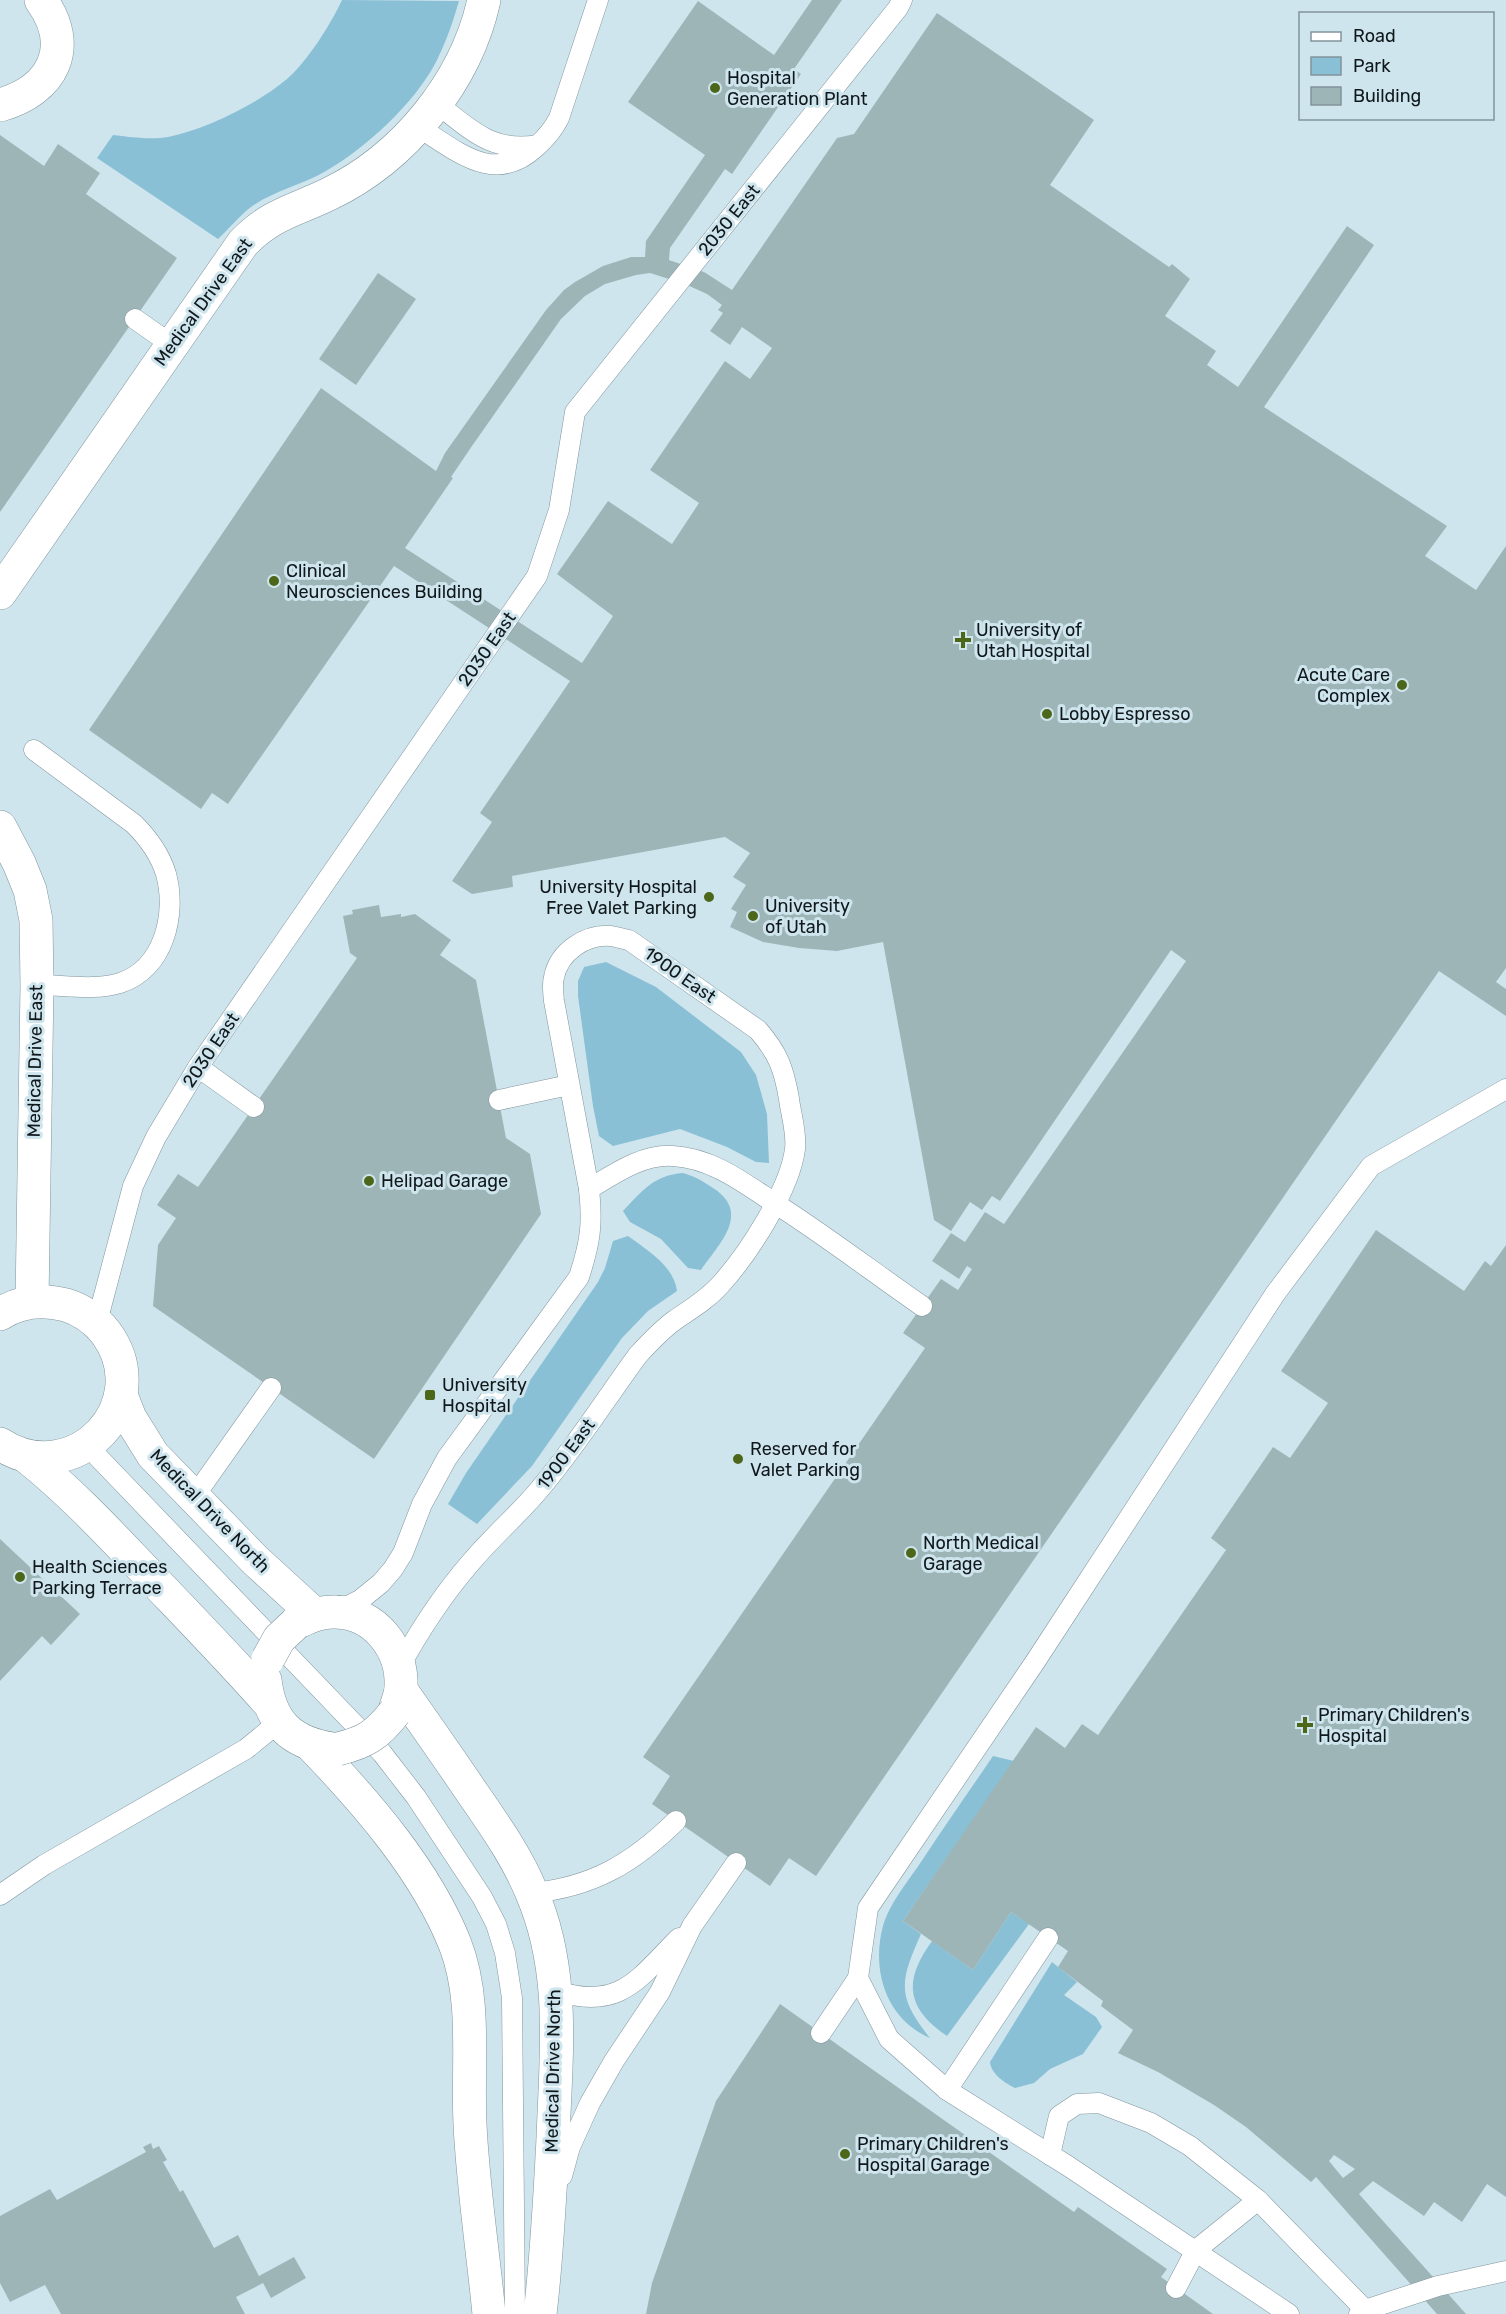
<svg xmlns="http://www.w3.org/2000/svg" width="1506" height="2314" viewBox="0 0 1506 2314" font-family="Rubik,sans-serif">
  <rect width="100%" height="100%" fill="#cfe5ee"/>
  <g fill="#89c0d5">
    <path d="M 342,0 L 459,1 C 453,22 446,42 436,62 C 414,104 367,147 326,171 C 302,185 273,191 251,207 C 239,216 229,229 218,239 L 97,158 L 113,135 C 130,137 152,140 168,137 C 207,129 257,104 287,79 C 307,62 331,24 342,0 Z"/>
    <path d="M 606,962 L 656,987 L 741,1052 L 756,1075 L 767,1114 L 769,1163 L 756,1162 L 727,1147 L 680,1129 L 613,1146 L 599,1136 L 593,1106 L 578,996 L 578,981 L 584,967 Z"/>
    <path d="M 683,1173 C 694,1176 703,1181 713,1188 C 752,1213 719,1244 701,1270 L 688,1268 L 661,1239 L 630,1222 L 623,1211 C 642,1191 654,1175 683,1173 Z"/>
    <path d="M 628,1236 C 647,1250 674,1266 677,1291 L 648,1311 L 622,1338 L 532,1466 L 477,1524 L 448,1504 L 466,1473 L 598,1282 L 605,1268 L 613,1241 Z"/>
    <path d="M 993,1756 L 1014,1761 L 903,1921 L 921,1934 C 900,1981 896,1996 930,2038 C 886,2019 871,1970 883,1926 C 890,1902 910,1879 923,1859 C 946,1824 970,1790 993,1756 Z"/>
    <path d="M 1011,1912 L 1029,1924 L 947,2036 C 906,2008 903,1981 932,1941 L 973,1970 Z"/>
    <path d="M 1052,1962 L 1077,1982 L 1064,1995 L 1096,2017 L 1102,2027 L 1083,2054 L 1050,2069 L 1034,2083 L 1015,2088 C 1005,2083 991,2074 990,2062 Z"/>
  </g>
  <g fill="#9eb5b8" fill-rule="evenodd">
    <path d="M 812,0 L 842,0 L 794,69 L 801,74 L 774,113 L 732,174 L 725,169 L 670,248 L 669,260 L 704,272 L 732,290 L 837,138 L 854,134 L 937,13 L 1094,120 L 1050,185 L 1169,267 L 1172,264 L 1190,279 L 1165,316 L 1216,351 L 1207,365 L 1238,387 L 1347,226 L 1374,245 L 1264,407 L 1447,526 L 1425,556 L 1476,590 L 1506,546 L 1506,968 L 1496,982 L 1506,989 L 1506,1016 L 1439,971 L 816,1876 L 789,1858 L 770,1886 L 652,1804 L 670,1776 L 643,1757 L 925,1348 L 903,1333 L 941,1279 L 958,1290 L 972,1269 L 967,1266 L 959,1279 L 932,1261 L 951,1233 L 965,1242 L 985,1212 L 1004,1224 L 1186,961 L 1171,950 L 1000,1201 L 992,1196 L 982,1210 L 970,1202 L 951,1231 L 934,1220 L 883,942 L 837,951 L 799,948 L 763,942 L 730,927 L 737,912 L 731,909 L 746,885 L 733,877 L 750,853 L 725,837 L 512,876 L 513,887 L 472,894 L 452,881 L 492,822 L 480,813 L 570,681 L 394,566 L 228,804 L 212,793 L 201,809 L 89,730 L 321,388 L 436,471 L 445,453 L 546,310 L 564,290 L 575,282 L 603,266 L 631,257 L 645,257 L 646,241 L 705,155 L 628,102 L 698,1 L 774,55 ZM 650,273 L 685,284 L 707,294 L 722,305 L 718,310 L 723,313 L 710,331 L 730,345 L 742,327 L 772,348 L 750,379 L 725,361 L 650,470 L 699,503 L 672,544 L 608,501 L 557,574 L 613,616 L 582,663 L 405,548 L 453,478 L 451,477 L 472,446 L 561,319 L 585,296 L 605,284 L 636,275 Z"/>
    <path d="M 0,135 L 44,166 L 58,144 L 100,173 L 86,194 L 177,258 L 0,512 Z"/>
    <path d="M 378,273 L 416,299 L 356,385 L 319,359 Z"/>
    <path d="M 379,905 L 381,917 L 401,914 L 401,917 L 415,914 L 451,940 L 440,955 L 476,980 L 506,1138 L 530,1154 L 541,1214 L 374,1459 L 153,1306 L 158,1245 L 176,1218 L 157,1205 L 178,1174 L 198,1187 L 357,958 L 350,953 L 343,916 L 353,914 L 352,910 Z"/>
    <path d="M 1376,1230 L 1464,1291 L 1485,1261 L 1491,1266 L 1506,1245 L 1506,2197 L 1487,2184 L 1462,2222 L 1434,2202 L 1424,2216 L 1373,2181 L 1359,2194 L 1466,2314 L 1437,2314 L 1316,2177 L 1311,2182 L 1246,2127 L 1214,2105 L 1158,2072 L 1118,2053 L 1133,2030 L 1101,2006 L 1103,2001 L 1058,1967 L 1068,1951 L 1011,1912 L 973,1970 L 903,1921 L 1036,1727 L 1065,1748 L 1082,1724 L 1098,1735 L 1226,1550 L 1211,1538 L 1273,1447 L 1290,1458 L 1328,1403 L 1281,1371 ZM 1334,2155 L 1355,2169 L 1343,2178 L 1329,2161 Z"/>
    <path d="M 0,1539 L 80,1614 L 51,1645 L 42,1636 L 0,1681 Z"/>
    <path d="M 780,2004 L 1074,2212 L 1078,2207 L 1167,2269 L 1161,2277 L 1213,2314 L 646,2314 L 652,2283 L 716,2101 Z"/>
    <path d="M 151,2143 L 153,2149 L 159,2146 L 167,2160 L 163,2162 L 180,2192 L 183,2190 L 214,2248 L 238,2235 L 259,2276 L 294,2257 L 306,2278 L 271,2298 L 263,2283 L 236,2297 L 245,2314 L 61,2314 L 45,2285 L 10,2302 L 0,2283 L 0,2216 L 50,2189 L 57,2200 L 146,2152 L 143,2147 Z"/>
  </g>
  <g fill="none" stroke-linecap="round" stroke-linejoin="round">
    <g stroke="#81959d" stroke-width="21">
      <g id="lane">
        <path d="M 436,103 C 471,129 490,153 538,145"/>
        <path d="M 417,126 C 457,151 494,186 536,147 C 546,138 553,130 559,118 L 598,0"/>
        <path d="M 135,319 L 172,345"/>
        <path d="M 34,750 L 134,824 C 148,838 160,854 166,874 C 177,914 164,969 120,983 C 95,991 63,985 37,985"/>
        <path d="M 198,1067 L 254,1107"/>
        <path d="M 499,1100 L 569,1085"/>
        <path d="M 589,1189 C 614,1174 642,1154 673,1156 C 712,1158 744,1183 776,1204 C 826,1236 873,1272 922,1306"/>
        <path d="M 97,1322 L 133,1186 L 156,1137 L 198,1067 L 537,576 L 559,510 L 575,412 L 898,8 L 902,0"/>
        <path d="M 98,1457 L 382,1753 L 416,1797 L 482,1897 L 496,1924 L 505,1953 L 512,1998 L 515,2314"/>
        <path d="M 194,1497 L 271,1388"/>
        <path d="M 336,1612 L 360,1600 L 381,1583 L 393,1569 L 403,1553 L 422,1504 L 447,1458 L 579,1277 C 590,1243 593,1225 589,1189 L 554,1001 C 553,993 552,984 554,977 C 559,952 585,934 611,936 C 617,937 623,939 629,940 L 758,1030 C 778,1053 784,1069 789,1099 C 791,1115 797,1133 795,1149 C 790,1189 749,1253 721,1284 C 708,1299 691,1309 675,1320 C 661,1330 650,1342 638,1355 C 605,1400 575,1448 538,1491 C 518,1515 493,1536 472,1561 C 444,1593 421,1628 400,1666"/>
        <path d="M 532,1893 C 593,1887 633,1863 676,1821"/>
        <path d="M 0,1895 L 44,1865 L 246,1749 L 279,1722"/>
        <path d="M 556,1991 C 620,2011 638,1979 679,1938"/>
        <path d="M 821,2033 L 858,1978"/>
        <path d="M 947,2090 L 1048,1938"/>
        <path d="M 1050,2155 L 1059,2116 L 1077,2104 L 1099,2103 L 1151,2123 L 1190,2146 L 1258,2200 L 1369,2314"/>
        <path d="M 562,2176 L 570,2147 L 590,2103 L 614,2061 L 660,1992 L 692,1926 L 736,1863"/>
        <path d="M 1176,2288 L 1196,2250 L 1258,2200"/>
        <path d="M 1289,2314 L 1068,2166 L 947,2090 L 889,2039 L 858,1978 L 868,1908 L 1035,1662 L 1275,1294 L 1371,1166 L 1506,1089"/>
        <path d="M 1359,2314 L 1365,2310 L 1438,2286 L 1506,2271"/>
      </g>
    </g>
    <g stroke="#81959d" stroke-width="34">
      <g id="street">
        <path d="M 0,105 C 53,90 75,47 41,0"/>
        <path d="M 0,593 L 243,243 C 271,214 294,211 329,194 C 404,158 466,82 484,0"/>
        <path d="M 0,827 L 19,863 L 30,890 L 36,920 L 37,985 L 32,1302"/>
      </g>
    </g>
    <g stroke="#81959d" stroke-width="34">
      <g id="secondary">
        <path d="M 0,1314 C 20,1301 43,1299 66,1305 C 82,1310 96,1320 106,1333 C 158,1404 74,1492 0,1444"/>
        <path d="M 121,1395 L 130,1418 L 153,1455 L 255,1560 L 314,1614"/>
        <path d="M 27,1457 C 71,1492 109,1533 149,1575 C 189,1617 230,1659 268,1702"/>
        <path d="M 296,1623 C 309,1617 321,1611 336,1612 C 376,1613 403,1650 401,1687 C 401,1695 397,1703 395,1710"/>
        <path d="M 265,1680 C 270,1723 291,1743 333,1749"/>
        <path d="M 401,1690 C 424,1723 448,1757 471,1791 C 493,1823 516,1855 531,1891 C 566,1970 556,2054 553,2138 C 550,2196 547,2256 540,2314"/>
        <path d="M 312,1746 C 366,1802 426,1871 455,1944 C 477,2000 467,2065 470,2124 C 473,2188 483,2251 489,2314"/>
      </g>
    </g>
    <use href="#lane" stroke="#fff" stroke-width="20"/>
    <use href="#street" stroke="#fff" stroke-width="33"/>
    <use href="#secondary" stroke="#fff" stroke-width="33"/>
    <g stroke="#81959d" stroke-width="34" stroke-linecap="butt">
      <g id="secondary-bridge">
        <path d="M 268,1659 L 279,1639 L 295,1624"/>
        <path d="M 338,1749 C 366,1742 377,1735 395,1712"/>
      </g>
    </g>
    <use href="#secondary-bridge" stroke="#fff" stroke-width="33"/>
  </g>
  <g fill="#4c671a" stroke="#cfe5ee" stroke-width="2">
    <circle cx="715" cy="88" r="6"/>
    <circle cx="274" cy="581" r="6"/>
    <path d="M960 631h6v6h6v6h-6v6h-6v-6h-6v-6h6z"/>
    <circle cx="1402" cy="685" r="6"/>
    <circle cx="1047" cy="714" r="6"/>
    <circle cx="709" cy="897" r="6"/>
    <circle cx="753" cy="916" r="6"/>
    <circle cx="369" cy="1181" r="6"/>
    <rect x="424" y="1389" width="12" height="12" rx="3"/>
    <circle cx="738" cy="1459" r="6"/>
    <circle cx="911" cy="1553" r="6"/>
    <circle cx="20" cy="1577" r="6"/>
    <path d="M1302 1716h6v6h6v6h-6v6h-6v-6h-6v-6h6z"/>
    <circle cx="845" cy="2154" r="6"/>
  </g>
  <g text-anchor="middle" stroke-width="6" stroke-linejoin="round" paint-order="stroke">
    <g font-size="18" fill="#10181b" stroke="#cfe5ee" text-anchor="start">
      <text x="727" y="84">Hospital<tspan x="727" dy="21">Generation Plant</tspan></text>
      <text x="286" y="577">Clinical<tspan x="286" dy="21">Neurosciences Building</tspan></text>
      <text x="976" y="636">University of<tspan x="976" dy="21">Utah Hospital</tspan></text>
      <text x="1390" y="681" text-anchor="end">Acute Care<tspan x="1390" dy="21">Complex</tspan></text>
      <text x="1059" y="720">Lobby Espresso</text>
      <text x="697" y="893" text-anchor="end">University Hospital<tspan x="697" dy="21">Free Valet Parking</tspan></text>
      <text x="765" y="912">University<tspan x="765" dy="21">of Utah</tspan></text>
      <text x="381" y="1187">Helipad Garage</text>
      <text x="442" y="1391">University<tspan x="442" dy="21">Hospital</tspan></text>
      <text x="750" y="1455">Reserved for<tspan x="750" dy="21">Valet Parking</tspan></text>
      <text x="923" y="1549">North Medical<tspan x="923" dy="21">Garage</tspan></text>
      <text x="32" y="1573">Health Sciences<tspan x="32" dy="21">Parking Terrace</tspan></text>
      <text x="1318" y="1721">Primary Children's<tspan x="1318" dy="21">Hospital</tspan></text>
      <text x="857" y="2150">Primary Children's<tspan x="857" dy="21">Hospital Garage</tspan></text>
    </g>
    <g font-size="18" fill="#10181b" stroke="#cfe5ee">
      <text transform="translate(729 220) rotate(-51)" y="6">2030 East</text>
      <text transform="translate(203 302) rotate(-54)" y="6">Medical Drive East</text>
      <text transform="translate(487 649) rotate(-55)" y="6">2030 East</text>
      <text transform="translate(680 975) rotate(35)" y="6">1900 East</text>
      <text transform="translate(211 1050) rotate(-56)" y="6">2030 East</text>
      <text transform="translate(35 1061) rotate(-89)" y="6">Medical Drive East</text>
      <text transform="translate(566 1454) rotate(-53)" y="6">1900 East</text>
      <text transform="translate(210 1511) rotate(46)" y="6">Medical Drive North</text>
      <text transform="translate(553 2071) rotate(-89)" y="6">Medical Drive North</text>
    </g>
  </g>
  <rect x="1299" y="12" width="195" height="108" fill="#cfe5ee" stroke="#83939a" stroke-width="1.5"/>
  <rect x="1311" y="32" width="30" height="9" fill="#ffffff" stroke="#83939a" stroke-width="1.5"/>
  <text x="1353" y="42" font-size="18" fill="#10181b">Road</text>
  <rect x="1311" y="57" width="30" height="18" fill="#89c0d5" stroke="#83939a" stroke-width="1.5"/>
  <text x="1353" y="72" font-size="18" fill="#10181b">Park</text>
  <rect x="1311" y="87" width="30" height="18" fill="#9eb5b8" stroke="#83939a" stroke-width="1.5"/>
  <text x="1353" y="102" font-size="18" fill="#10181b">Building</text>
</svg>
